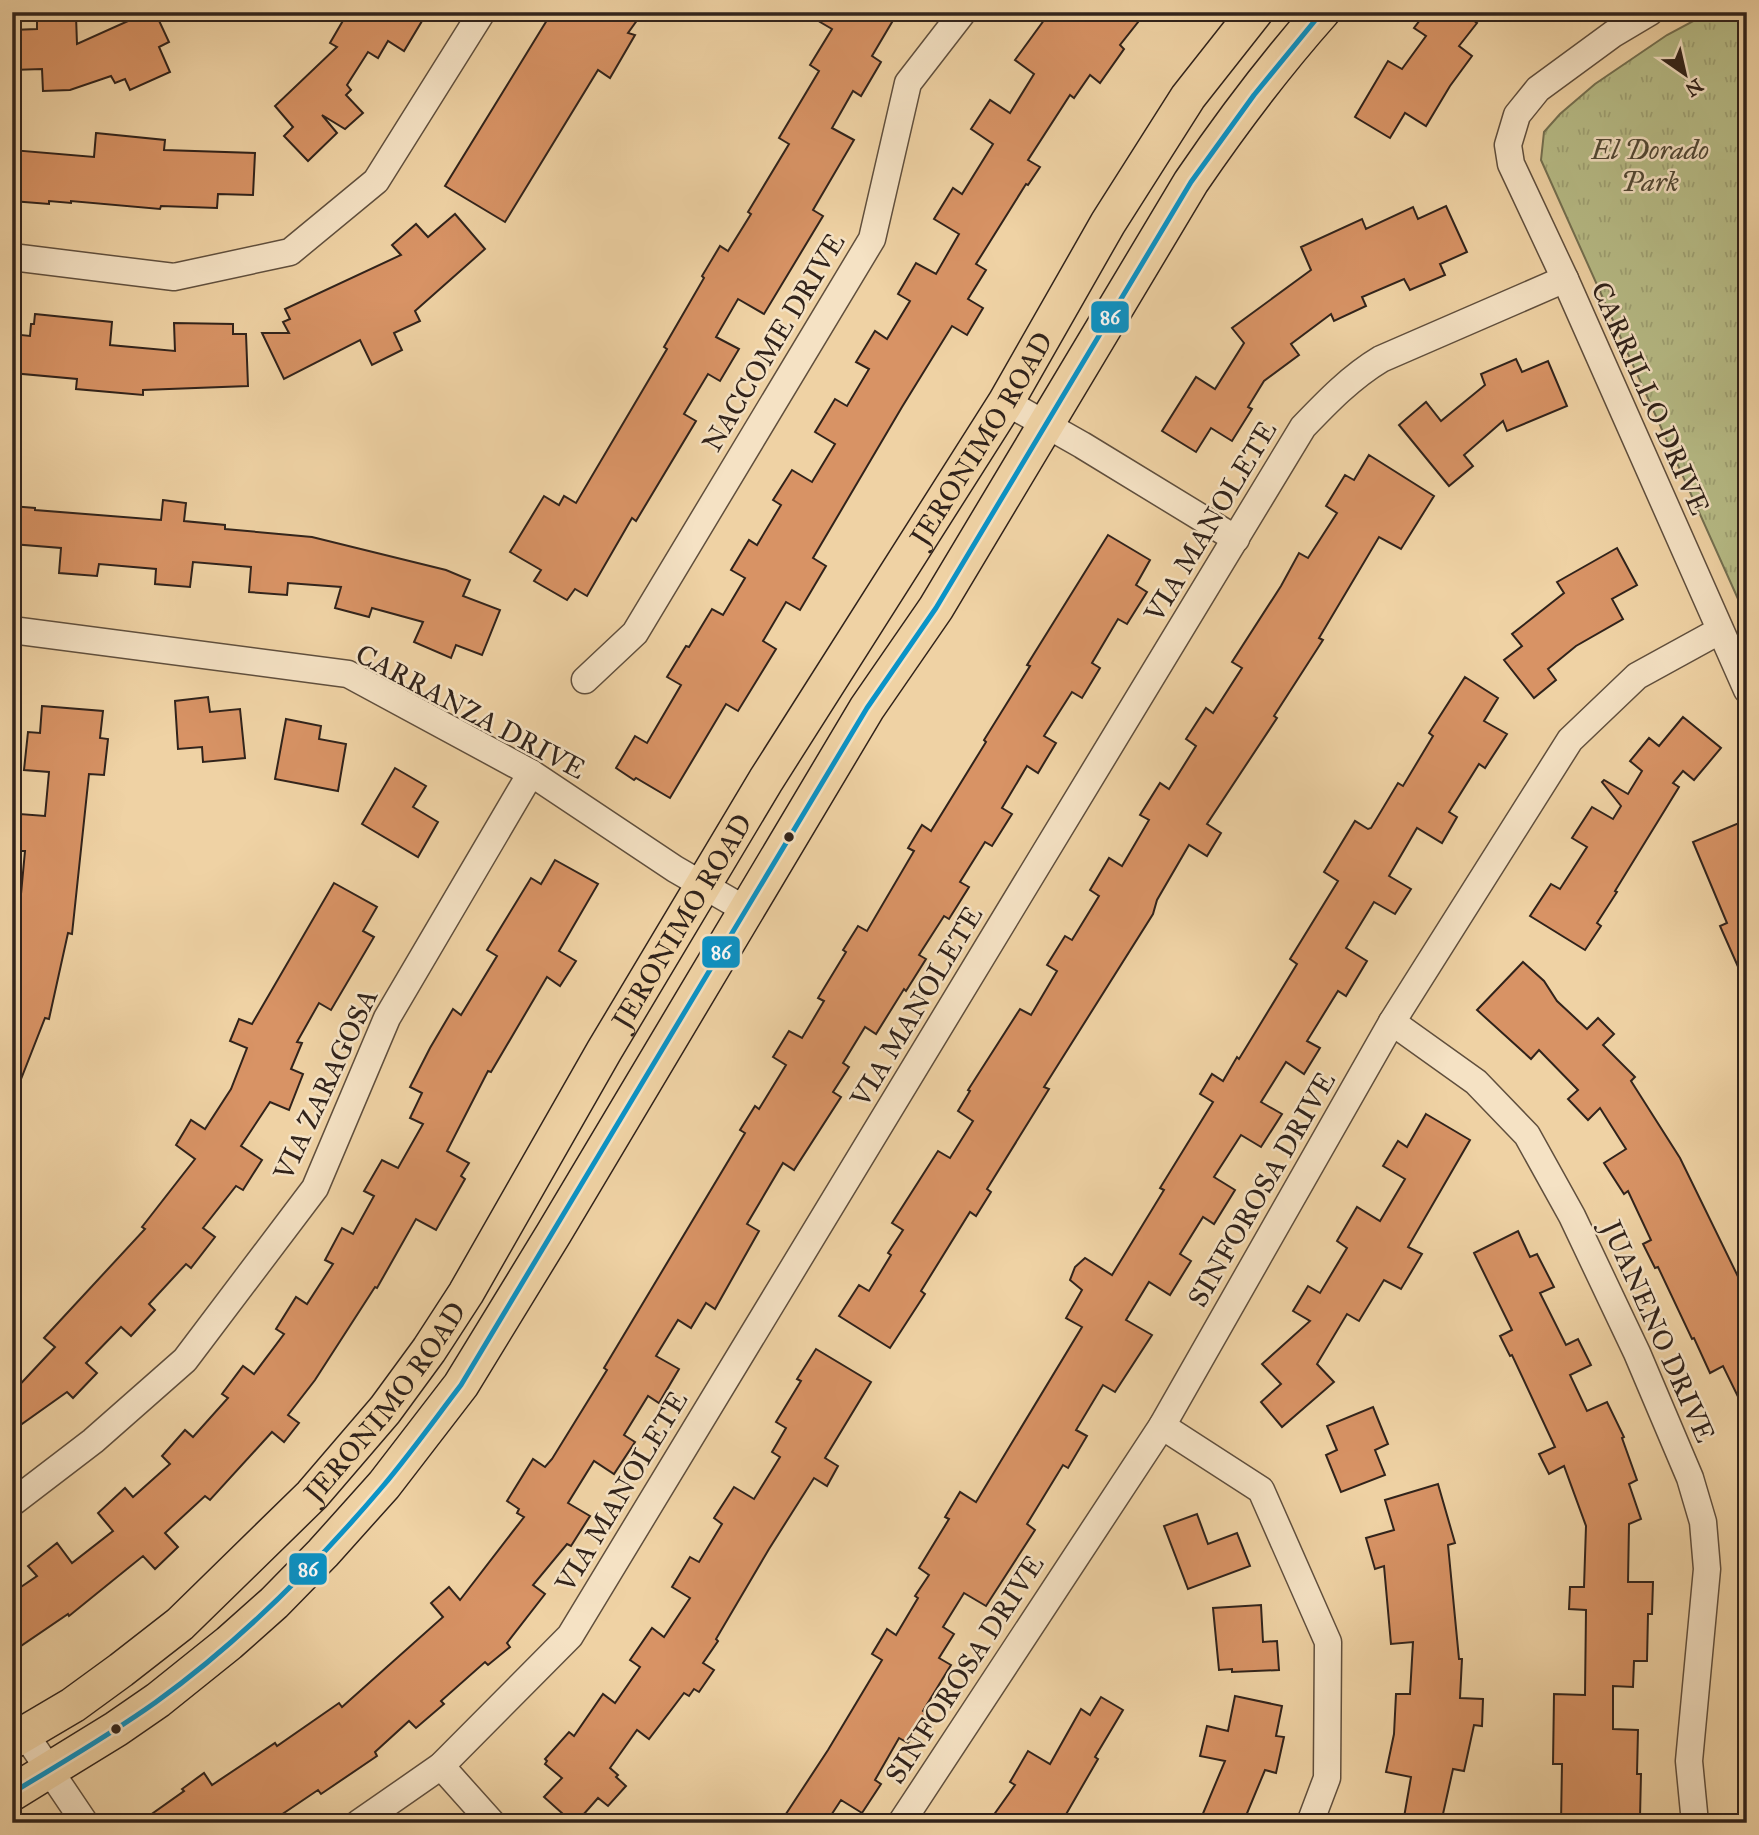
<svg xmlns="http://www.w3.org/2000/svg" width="1759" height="1835" viewBox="0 0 1759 1835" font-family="'IM FELL Great Primer',serif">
  <defs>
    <pattern id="park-tufts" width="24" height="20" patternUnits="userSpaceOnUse" patternTransform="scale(1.75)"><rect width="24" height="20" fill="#b7bc87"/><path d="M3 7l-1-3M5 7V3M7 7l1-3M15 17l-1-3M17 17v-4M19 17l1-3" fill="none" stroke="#9ea174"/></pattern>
  </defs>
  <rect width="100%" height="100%" fill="#efd2a4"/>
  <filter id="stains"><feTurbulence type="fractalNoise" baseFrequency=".00286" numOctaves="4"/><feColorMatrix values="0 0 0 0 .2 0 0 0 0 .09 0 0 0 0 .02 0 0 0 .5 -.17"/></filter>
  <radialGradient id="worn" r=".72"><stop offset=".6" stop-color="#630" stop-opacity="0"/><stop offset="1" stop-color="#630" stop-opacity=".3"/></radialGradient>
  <path fill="url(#park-tufts)" stroke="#747051" stroke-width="2" d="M 1710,12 L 1747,12 L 1747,619 L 1541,160 L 1544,132 L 1560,114 L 1595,84 L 1667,35 Z"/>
  <g fill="#d89365" stroke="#31231b" stroke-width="2">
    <path d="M 148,12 L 155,12 L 169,42 L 159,47 L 170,72 L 130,90 L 125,79 L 115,83 L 111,76 L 70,90 L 43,91 L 42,69 L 12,70 L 12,30 L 37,29 L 37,18 L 76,16 L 77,44 Z"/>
    <path d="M 348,12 L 408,12 L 422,21 L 404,51 L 388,41 L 378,58 L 368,52 L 347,85 L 351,90 L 346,95 L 363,113 L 345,129 L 322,115 L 337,133 L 308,161 L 284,136 L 293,127 L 275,106 L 337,47 L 330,43 Z"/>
    <path d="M 552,12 L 643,12 L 628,33 L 635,35 L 610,78 L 598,70 L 505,222 L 445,186 Z"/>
    <path d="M 803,12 L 898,12 L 872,56 L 881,62 L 861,96 L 853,91 L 832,128 L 854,140 L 813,210 L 823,216 L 764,314 L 738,299 L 716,337 L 739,349 L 720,381 L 708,374 L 684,414 L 696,421 L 636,521 L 632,518 L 587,596 L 575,589 L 567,600 L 534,581 L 541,570 L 510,552 L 544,496 L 559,505 L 564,496 L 576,503 L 667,349 L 664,347 L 704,278 L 702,276 L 720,246 L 728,251 L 751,214 L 748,212 L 789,144 L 779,138 L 819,71 L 810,65 L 832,29 Z"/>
    <path d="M 1050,12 L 1146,12 L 1120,45 L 1124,49 L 1100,83 L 1090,75 L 1074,98 L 1070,95 L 1028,160 L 1040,167 L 1028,185 L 1026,184 L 976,264 L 986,270 L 968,299 L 983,308 L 967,335 L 952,326 L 902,407 L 813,558 L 826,566 L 800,610 L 786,602 L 763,641 L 776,649 L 738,711 L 726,704 L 670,798 L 636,778 L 634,780 L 616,768 L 635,736 L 647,743 L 681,685 L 667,677 L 686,646 L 689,647 L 712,609 L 723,615 L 745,578 L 731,570 L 749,540 L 757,545 L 781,505 L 773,500 L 792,470 L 812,482 L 835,444 L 815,432 L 835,399 L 847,406 L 869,369 L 856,362 L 875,331 L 887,339 L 910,301 L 898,294 L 916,263 L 936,274 L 959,234 L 934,219 L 953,188 L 962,194 L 993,144 L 971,129 L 990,100 L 1010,113 L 1034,74 L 1015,60 Z"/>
    <path d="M 1426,12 L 1462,12 L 1477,23 L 1459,46 L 1472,56 L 1450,86 L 1426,126 L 1405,113 L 1390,138 L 1355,117 L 1388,61 L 1402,69 L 1426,36 L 1414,28 Z"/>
    <path d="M 96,133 L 165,140 L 164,150 L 255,153 L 253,195 L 218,194 L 217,208 L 161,206 L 160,209 L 71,201 L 71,203 L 49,201 L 49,204 L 12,201 L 12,150 L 94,157 Z"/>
    <path d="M 1446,206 L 1467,252 L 1440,264 L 1445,275 L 1410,290 L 1404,279 L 1362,297 L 1366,306 L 1334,321 L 1331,314 L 1291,344 L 1299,355 L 1264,381 L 1248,407 L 1252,409 L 1232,441 L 1211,428 L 1196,452 L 1162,431 L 1196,377 L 1215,389 L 1244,343 L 1232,328 L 1311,270 L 1301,247 L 1362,219 L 1366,229 L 1413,207 L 1418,219 Z"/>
    <path d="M 455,214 L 485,249 L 415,311 L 420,321 L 394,333 L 402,350 L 372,365 L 360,340 L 284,379 L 262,333 L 289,333 L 283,322 L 290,319 L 285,309 L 401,255 L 392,245 L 416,224 L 428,237 Z"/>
    <path d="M 35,314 L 112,322 L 110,345 L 175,351 L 174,323 L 233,324 L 233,334 L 246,334 L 248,386 L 143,390 L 143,395 L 76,389 L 77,379 L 12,373 L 12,334 L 30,336 L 31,324 L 34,324 Z"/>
    <path d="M 1516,359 L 1522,372 L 1548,361 L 1567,406 L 1507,431 L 1503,421 L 1464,455 L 1473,466 L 1449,486 L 1399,425 L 1426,402 L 1441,421 L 1485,385 L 1481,374 Z"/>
    <path d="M 1369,455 L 1434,496 L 1401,549 L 1379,537 L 1319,638 L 1323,640 L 1274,716 L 1277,718 L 1207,824 L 1221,833 L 1207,856 L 1189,845 L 1157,900 L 1153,914 L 1044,1087 L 1049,1089 L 987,1189 L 991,1192 L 976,1216 L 970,1212 L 921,1291 L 925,1294 L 890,1348 L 839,1316 L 859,1285 L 869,1291 L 891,1255 L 888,1253 L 903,1230 L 892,1223 L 938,1151 L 950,1158 L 973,1121 L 958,1111 L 970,1091 L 968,1090 L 1020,1009 L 1031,1015 L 1057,971 L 1047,965 L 1065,936 L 1072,940 L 1099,896 L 1090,890 L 1109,858 L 1122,866 L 1149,820 L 1140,815 L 1160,783 L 1169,789 L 1196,746 L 1186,739 L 1206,708 L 1213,713 L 1242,668 L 1232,662 L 1281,586 L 1299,553 L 1308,558 L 1337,513 L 1326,506 L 1345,475 L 1354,480 Z"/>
    <path d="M 163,500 L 186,503 L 184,521 L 225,525 L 225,529 L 312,537 L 446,570 L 470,580 L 463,596 L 500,610 L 482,655 L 456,645 L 451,658 L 414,642 L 423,622 L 372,608 L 369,617 L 335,608 L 341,587 L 288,583 L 287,595 L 249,592 L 251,567 L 193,562 L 190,587 L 155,584 L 156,569 L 99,564 L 97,576 L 59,573 L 61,548 L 12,544 L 12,506 L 35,508 L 35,510 L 161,520 Z"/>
    <path d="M 1108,535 L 1150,560 L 1136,585 L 1147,592 L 1127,624 L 1118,619 L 1092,663 L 1100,668 L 1082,698 L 1072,692 L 1044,736 L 1056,743 L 1038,773 L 1027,766 L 1002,808 L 1012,814 L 992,846 L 985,842 L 960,882 L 969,887 L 949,919 L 944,916 L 919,955 L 926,959 L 906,991 L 904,989 L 876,1034 L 865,1027 L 843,1063 L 849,1067 L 833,1092 L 841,1097 L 794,1170 L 783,1163 L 747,1224 L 759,1231 L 715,1309 L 706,1303 L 691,1328 L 678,1320 L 656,1356 L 679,1369 L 659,1403 L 648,1396 L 624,1435 L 635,1442 L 614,1474 L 594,1461 L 568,1503 L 590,1516 L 571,1546 L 567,1544 L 533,1585 L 545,1594 L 507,1643 L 510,1647 L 488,1665 L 485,1662 L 441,1701 L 444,1704 L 416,1728 L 409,1721 L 375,1752 L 377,1756 L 321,1794 L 318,1790 L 269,1823 L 139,1823 L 184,1791 L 182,1789 L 204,1773 L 212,1785 L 275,1743 L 277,1746 L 339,1703 L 342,1707 L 443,1617 L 431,1603 L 449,1587 L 460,1600 L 524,1517 L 517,1513 L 519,1509 L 507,1501 L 533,1459 L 545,1467 L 552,1459 L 607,1370 L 604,1368 L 745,1133 L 740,1130 L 755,1106 L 759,1109 L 786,1065 L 773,1057 L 789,1031 L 802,1038 L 824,1001 L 818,998 L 846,952 L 843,950 L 858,926 L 867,931 L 914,851 L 908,848 L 922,825 L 931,831 L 986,742 L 984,740 L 1030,666 L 1027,665 Z"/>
    <path d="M 1617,548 L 1637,585 L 1612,599 L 1623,619 L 1576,646 L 1548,669 L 1556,680 L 1534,698 L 1504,660 L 1522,646 L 1512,634 L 1564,593 L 1557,582 Z"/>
    <path d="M 1465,677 L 1498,698 L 1484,721 L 1507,734 L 1485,768 L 1479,764 L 1449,812 L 1457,817 L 1442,843 L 1417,828 L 1389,876 L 1411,889 L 1395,914 L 1374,902 L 1346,948 L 1367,961 L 1346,996 L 1338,991 L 1307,1041 L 1320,1048 L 1304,1074 L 1286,1062 L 1261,1102 L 1282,1114 L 1261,1147 L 1241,1135 L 1214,1177 L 1235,1190 L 1214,1224 L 1203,1217 L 1180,1254 L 1191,1261 L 1170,1295 L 1149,1282 L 1126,1320 L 1152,1335 L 1115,1392 L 1103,1385 L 1076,1430 L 1087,1436 L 1068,1468 L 1063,1465 L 1027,1524 L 1035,1530 L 986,1606 L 964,1593 L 943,1627 L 954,1634 L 939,1658 L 951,1665 L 923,1711 L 926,1713 L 908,1743 L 899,1738 L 875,1780 L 881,1784 L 862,1813 L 841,1800 L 826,1823 L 780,1823 L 828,1750 L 882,1660 L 872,1654 L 887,1629 L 896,1635 L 918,1598 L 915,1596 L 929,1575 L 919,1568 L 949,1519 L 945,1517 L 960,1492 L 976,1502 L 1082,1327 L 1066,1318 L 1082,1290 L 1070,1280 L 1075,1267 L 1085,1258 L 1112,1275 L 1164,1190 L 1160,1188 L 1213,1102 L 1200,1094 L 1212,1074 L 1223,1081 L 1237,1057 L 1239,1059 L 1297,964 L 1290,959 L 1338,881 L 1324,872 L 1355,821 L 1368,829 L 1371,828 L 1398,783 L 1403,786 L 1433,736 L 1429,733 Z"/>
    <path d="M 208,697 L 210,712 L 240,709 L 245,758 L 203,762 L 202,747 L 178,749 L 175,701 Z"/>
    <path d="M 42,706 L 103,711 L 100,738 L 108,739 L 104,775 L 89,774 L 72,934 L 68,933 L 49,1019 L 45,1018 L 14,1097 L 12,963 L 20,929 L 12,928 L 12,894 L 21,894 L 25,851 L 17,851 L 20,814 L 45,816 L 49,772 L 24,770 L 28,732 L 40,733 Z"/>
    <path d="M 1683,717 L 1721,748 L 1694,780 L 1683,771 L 1673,783 L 1679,787 L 1615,891 L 1617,892 L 1597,923 L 1601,926 L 1585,950 L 1530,916 L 1551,884 L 1560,889 L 1587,847 L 1572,838 L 1592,807 L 1613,819 L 1621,806 L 1602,782 L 1604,780 L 1628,794 L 1642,771 L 1630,761 L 1649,738 L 1659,746 Z"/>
    <path d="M 286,719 L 321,726 L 319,739 L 346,744 L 338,791 L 275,779 Z"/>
    <path d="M 395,768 L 426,786 L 413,807 L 438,822 L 418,857 L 362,824 Z"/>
    <path d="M 1739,823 L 1747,842 L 1747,987 L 1720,926 L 1727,923 L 1693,842 Z"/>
    <path d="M 555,860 L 598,884 L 559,951 L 576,961 L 560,986 L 547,977 L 491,1072 L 488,1071 L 447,1151 L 469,1163 L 461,1176 L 465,1179 L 436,1230 L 416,1219 L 377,1288 L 375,1287 L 315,1380 L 288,1415 L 299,1423 L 284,1442 L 272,1432 L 210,1500 L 205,1496 L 165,1533 L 178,1547 L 155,1569 L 143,1556 L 69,1616 L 68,1614 L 12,1652 L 12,1593 L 37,1576 L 28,1566 L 57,1543 L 72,1563 L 113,1531 L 98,1513 L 125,1488 L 133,1497 L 170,1464 L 162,1456 L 185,1430 L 193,1437 L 228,1398 L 222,1394 L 243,1366 L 254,1374 L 284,1334 L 276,1329 L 296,1297 L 307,1304 L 333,1264 L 325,1260 L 342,1228 L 353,1234 L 374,1196 L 364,1191 L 382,1160 L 398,1168 L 423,1124 L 410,1118 L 422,1093 L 410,1087 L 430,1048 L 453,1009 L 461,1015 L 497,956 L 487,950 L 531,878 L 541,884 Z"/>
    <path d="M 334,883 L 377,907 L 363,931 L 374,937 L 331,1010 L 319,1003 L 297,1042 L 302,1043 L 291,1069 L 303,1074 L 289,1110 L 270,1102 L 241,1146 L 262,1160 L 243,1190 L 236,1186 L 203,1228 L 215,1237 L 191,1268 L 186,1264 L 149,1304 L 155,1310 L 131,1336 L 121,1327 L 86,1363 L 97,1373 L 73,1398 L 67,1392 L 12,1431 L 12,1393 L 55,1347 L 44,1338 L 145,1229 L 142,1227 L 195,1159 L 176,1145 L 191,1120 L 205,1129 L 231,1089 L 247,1048 L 230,1041 L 239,1019 L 252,1024 Z"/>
    <path d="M 1523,962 L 1544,981 L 1557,1001 L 1587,1029 L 1598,1018 L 1614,1034 L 1603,1045 L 1635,1077 L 1631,1081 L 1680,1158 L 1747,1295 L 1747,1415 L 1723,1366 L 1710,1373 L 1694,1338 L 1692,1339 L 1658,1267 L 1655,1268 L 1643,1244 L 1651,1240 L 1628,1191 L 1624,1194 L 1604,1163 L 1626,1149 L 1600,1108 L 1588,1120 L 1568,1099 L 1578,1090 L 1539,1050 L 1531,1059 L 1477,1010 Z"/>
    <path d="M 1426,1114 L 1470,1140 L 1408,1247 L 1422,1254 L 1401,1289 L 1384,1280 L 1359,1321 L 1347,1314 L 1317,1364 L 1334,1382 L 1282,1427 L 1261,1402 L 1281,1384 L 1262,1364 L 1310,1321 L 1293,1311 L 1308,1286 L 1320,1293 L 1347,1248 L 1337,1241 L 1357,1207 L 1380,1221 L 1405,1179 L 1383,1166 L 1398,1141 L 1407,1147 Z"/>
    <path d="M 1518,1231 L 1530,1257 L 1537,1254 L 1554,1287 L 1540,1293 L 1566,1345 L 1578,1339 L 1591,1365 L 1570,1375 L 1587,1411 L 1607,1402 L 1624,1437 L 1622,1438 L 1637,1480 L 1629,1484 L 1641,1519 L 1629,1524 L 1628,1582 L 1653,1582 L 1652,1614 L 1648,1614 L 1647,1661 L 1634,1661 L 1633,1687 L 1613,1686 L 1613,1729 L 1638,1730 L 1637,1774 L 1641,1774 L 1640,1817 L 1618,1816 L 1618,1823 L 1561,1823 L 1562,1764 L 1553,1764 L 1554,1694 L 1585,1695 L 1586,1610 L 1569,1609 L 1570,1587 L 1584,1587 L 1586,1526 L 1564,1466 L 1549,1474 L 1539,1454 L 1555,1447 L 1512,1355 L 1510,1356 L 1500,1336 L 1512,1330 L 1474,1253 Z"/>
    <path d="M 816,1349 L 871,1382 L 825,1458 L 838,1466 L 827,1486 L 814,1478 L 769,1549 L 716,1639 L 718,1641 L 703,1663 L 714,1670 L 699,1692 L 694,1689 L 689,1696 L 684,1693 L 649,1739 L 637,1730 L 610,1768 L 618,1775 L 616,1777 L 626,1786 L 608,1806 L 598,1798 L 576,1823 L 573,1823 L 544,1797 L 562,1778 L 545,1764 L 547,1761 L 545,1759 L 569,1732 L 574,1736 L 603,1694 L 615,1703 L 640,1667 L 630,1660 L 652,1628 L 664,1637 L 690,1598 L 672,1587 L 690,1557 L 699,1562 L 722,1524 L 714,1518 L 734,1487 L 754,1499 L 780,1457 L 772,1452 L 786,1428 L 776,1422 L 801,1381 L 797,1379 Z"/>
    <path d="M 1373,1407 L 1388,1444 L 1375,1450 L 1385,1475 L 1341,1492 L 1326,1455 L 1337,1450 L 1327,1426 Z"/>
    <path d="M 1438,1484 L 1455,1543 L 1448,1545 L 1459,1659 L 1462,1659 L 1460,1698 L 1483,1699 L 1482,1726 L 1474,1725 L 1464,1771 L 1453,1769 L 1441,1823 L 1403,1823 L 1411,1777 L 1386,1772 L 1394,1734 L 1396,1694 L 1410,1694 L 1413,1642 L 1391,1644 L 1384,1566 L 1375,1569 L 1366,1538 L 1394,1530 L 1385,1500 Z"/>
    <path d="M 1197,1514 L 1208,1544 L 1237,1533 L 1250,1566 L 1188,1589 L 1164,1526 Z"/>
    <path d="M 1261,1605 L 1263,1642 L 1277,1641 L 1279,1670 L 1232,1672 L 1232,1669 L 1219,1670 L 1213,1608 Z"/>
    <path d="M 1235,1696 L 1282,1706 L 1276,1736 L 1284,1737 L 1276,1773 L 1265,1770 L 1243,1823 L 1199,1823 L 1225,1761 L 1200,1756 L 1207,1726 L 1228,1731 Z"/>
    <path d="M 1101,1697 L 1123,1710 L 1095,1757 L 1098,1759 L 1061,1823 L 988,1823 L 1015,1785 L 1010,1782 L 1028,1751 L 1050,1764 L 1081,1709 L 1090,1715 Z"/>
  </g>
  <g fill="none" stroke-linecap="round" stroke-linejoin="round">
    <g stroke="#604f3d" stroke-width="29">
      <g id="minor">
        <path d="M 1650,12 L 1613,34 L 1538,89 L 1517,115 L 1508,145 L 1511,164 L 1519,181 L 1565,279 L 1747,690"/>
        <path d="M 12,257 L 174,277 L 290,252 L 376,181 L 482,12"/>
        <path d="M 1006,402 L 1082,445 L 1236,539"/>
        <path d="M 12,630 L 348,674 L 531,773 L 675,869 L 746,910"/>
        <path d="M 585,680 L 635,633 L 872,239 L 908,83 L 963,12"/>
        <path d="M 1392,1022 L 1476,1082 L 1527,1135 L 1572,1216 L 1637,1353 L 1690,1478 L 1703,1522 L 1707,1569 L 1689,1761 L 1695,1823"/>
        <path d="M 1162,1426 L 1261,1490 L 1328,1642 L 1327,1778 L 1310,1823"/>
        <path d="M 12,1503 L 93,1441 L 185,1360 L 315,1188 L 387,1018 L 531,773"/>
        <path d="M 25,1734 L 85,1823"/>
        <path d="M 441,1766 L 492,1823"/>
        <path d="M 359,1823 L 441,1766 L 570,1636 L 1303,427 C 1327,402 1351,377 1381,359 L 1565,279"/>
        <path d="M 901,1823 L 1162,1426 L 1392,1022 L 1570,740 L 1637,676 L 1719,631"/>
      </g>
    </g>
    <g stroke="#31231b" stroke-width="38">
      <g id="major">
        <path id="s1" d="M 12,1741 L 73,1705 L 121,1670 L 180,1624 L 312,1495 L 385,1410 L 429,1350 L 466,1293 L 604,1051 L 766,780 L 1006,402 L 1108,223 L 1188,97 L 1255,12"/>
        <path d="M 12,1793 L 116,1729 L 158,1700 L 229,1643 L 274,1603 L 323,1553 L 384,1485 L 461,1385 L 554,1233 L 867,708 L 936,608 L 1191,182 C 1232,122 1274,66 1322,12"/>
      </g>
    </g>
    <use href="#minor" stroke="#f5e2c4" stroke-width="26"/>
    <use href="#major" stroke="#efd2a4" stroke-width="35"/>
    <g stroke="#f5e2c4" stroke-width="10">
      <path id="bus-1" d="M 12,1793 C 61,1763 110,1735 156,1702 C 241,1641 316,1565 383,1486 C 410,1454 435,1419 461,1385 L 867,708 L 936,608 L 1191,182 L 1254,95 L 1322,12"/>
    </g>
    <use href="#bus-1" stroke="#0a93c7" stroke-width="5"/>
  </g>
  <g fill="#31231b" stroke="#f5e2c4" stroke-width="2.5">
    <circle cx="789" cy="837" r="6"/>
    <circle cx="116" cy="1729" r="6"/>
  </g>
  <g text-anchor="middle" stroke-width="5" stroke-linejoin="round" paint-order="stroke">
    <g font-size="28" font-style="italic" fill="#524936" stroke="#f5e2c4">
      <text x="1650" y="159">El Dorado<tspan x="1650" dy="32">Park</tspan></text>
    </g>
    <g font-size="28" fill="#31231b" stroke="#f5e2c4">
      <text transform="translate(773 342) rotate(-59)" y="10">NACCOME DRIVE</text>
      <text transform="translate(1651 398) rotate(66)" y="10">CARRILLO DRIVE</text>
      <text dy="10" stroke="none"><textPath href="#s1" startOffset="1642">JERONIMO ROAD</textPath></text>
      <text transform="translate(1210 521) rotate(-59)" y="10">VIA MANOLETE</text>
      <text transform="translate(471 711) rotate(28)" y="10">CARRANZA DRIVE</text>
      <text dy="10" stroke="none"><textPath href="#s1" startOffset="1074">JERONIMO ROAD</textPath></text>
      <text transform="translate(916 1006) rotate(-59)" y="10">VIA MANOLETE</text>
      <text transform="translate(325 1084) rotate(-65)" y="10">VIA ZARAGOSA</text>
      <text transform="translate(1261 1189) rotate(-60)" y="10">SINFOROSA DRIVE</text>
      <text transform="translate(1659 1331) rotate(66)" y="10">JUANENO DRIVE</text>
      <text dy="10" stroke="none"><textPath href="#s1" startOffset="508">JERONIMO ROAD</textPath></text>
      <text transform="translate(621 1491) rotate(-59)" y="10">VIA MANOLETE</text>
      <text transform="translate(964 1669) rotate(-57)" y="10">SINFOROSA DRIVE</text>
    </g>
  </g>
  <g stroke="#f5e2c4" stroke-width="2.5">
    <rect x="1090" y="300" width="40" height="34" rx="7" fill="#0a93c7"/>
    <rect x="701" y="935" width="40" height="34" rx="7" fill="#0a93c7"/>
    <rect x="288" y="1552" width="40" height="34" rx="7" fill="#0a93c7"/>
  </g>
  <g font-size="19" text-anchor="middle" font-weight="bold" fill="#fff">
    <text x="1110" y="324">86</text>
    <text x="721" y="959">86</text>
    <text x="308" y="1576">86</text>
  </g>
  <rect width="1759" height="1835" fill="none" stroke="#efd2a4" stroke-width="42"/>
  <rect x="14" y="14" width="1731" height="1807" fill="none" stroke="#31231b" stroke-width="3.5"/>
  <rect x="21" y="21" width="1717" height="1793" fill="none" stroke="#31231b" stroke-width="2"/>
  <g transform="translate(1685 74) rotate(146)" stroke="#f5e2c4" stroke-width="5" paint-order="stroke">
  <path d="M0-5L12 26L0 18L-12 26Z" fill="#31231b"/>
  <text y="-10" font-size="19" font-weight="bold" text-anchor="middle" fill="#31231b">N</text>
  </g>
  <rect width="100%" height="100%" filter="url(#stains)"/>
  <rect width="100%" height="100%" fill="url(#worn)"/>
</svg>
